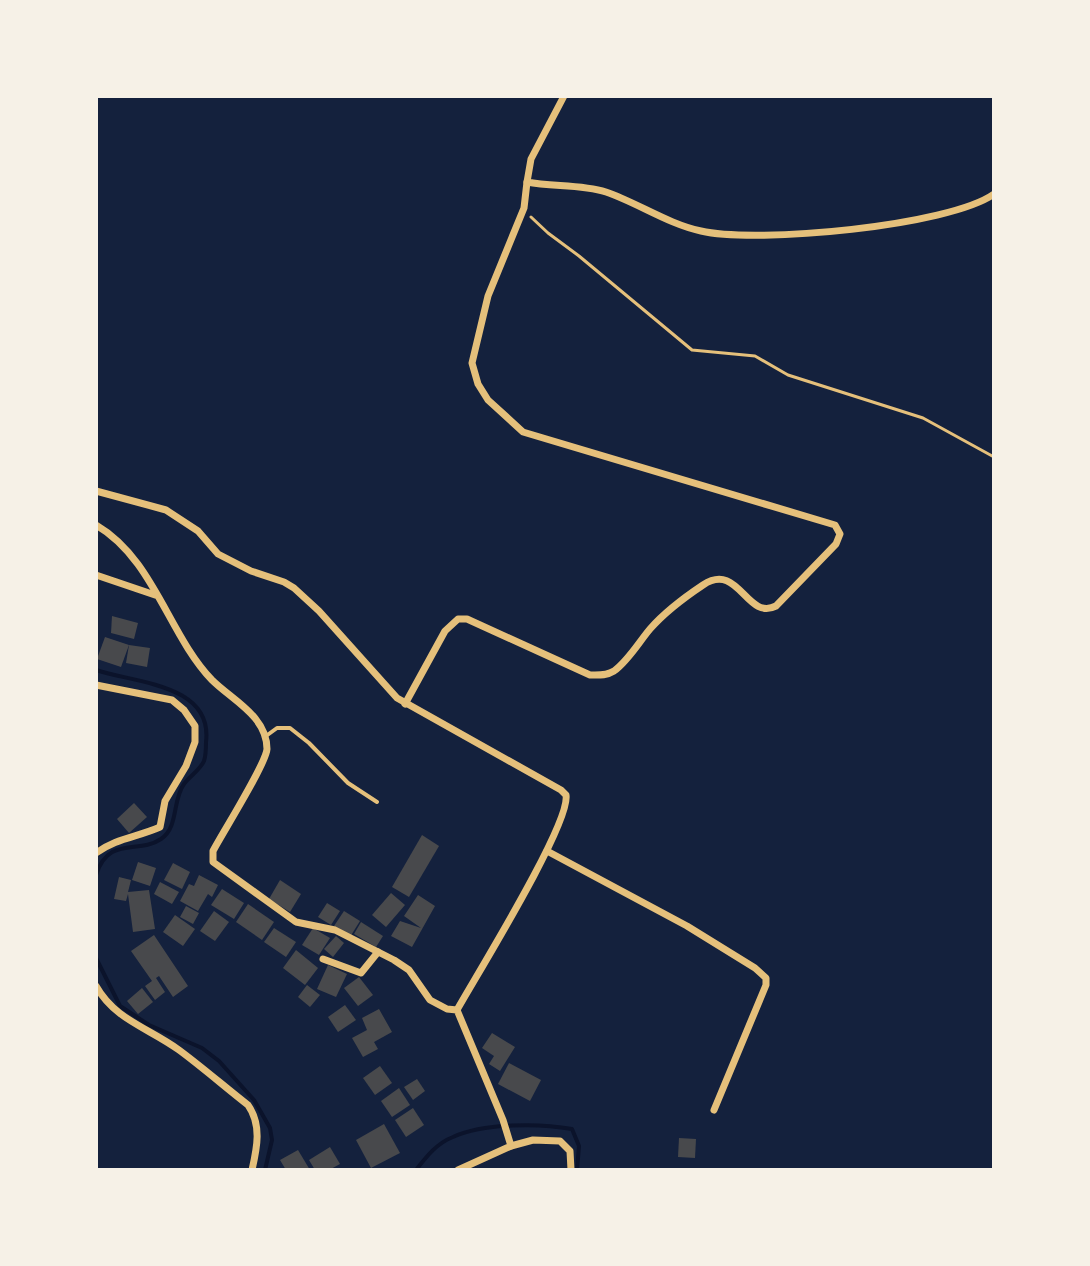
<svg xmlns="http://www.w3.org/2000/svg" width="1090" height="1266" viewBox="0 0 1090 1266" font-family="'Noto Sans',sans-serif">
  <rect width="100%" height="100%" fill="#14213d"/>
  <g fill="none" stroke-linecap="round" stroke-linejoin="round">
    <g stroke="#0b132b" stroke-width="4">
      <path d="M 96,670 C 135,683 213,684 206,742 C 206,748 206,755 204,761 C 200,770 190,776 184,784 C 172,800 179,827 161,839 C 138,855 109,835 96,875"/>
      <path d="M 96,958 L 120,1006 L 149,1025 L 202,1048 L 219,1061 L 254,1100 L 270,1128 L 272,1140 L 265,1170"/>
      <path d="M 416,1170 C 426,1157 437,1143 453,1137 C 484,1123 539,1123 572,1129 L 579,1146 L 577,1170"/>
    </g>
  </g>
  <g fill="#48494c">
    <path d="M 112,616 L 138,623 L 134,639 L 111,633 Z"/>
    <path d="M 105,637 L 129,645 L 121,667 L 97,659 Z"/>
    <path d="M 129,645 L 150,648 L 147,667 L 126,663 Z"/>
    <path d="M 134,803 L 147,817 L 129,833 L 117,819 Z"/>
    <path d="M 422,835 L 439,846 L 409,897 L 392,887 Z"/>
    <path d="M 138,862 L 156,868 L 150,886 L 132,880 Z"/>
    <path d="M 173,863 L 190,872 L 182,889 L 164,880 Z"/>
    <path d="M 199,875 L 218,885 L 212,897 L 208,894 L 198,911 L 180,901 L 189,884 L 194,886 Z"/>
    <path d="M 119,877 L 131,880 L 128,892 L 149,890 L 155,929 L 133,932 L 128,894 L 126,901 L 114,899 Z"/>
    <path d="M 280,880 L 301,894 L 290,912 L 269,899 Z"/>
    <path d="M 160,882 L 179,892 L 172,904 L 154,894 Z"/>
    <path d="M 222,889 L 244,903 L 234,919 L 211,905 Z"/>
    <path d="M 391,893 L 405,905 L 386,927 L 372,915 Z"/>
    <path d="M 418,895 L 435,906 L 412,947 L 391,936 L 400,921 L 421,928 L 404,916 Z"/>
    <path d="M 327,903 L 340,911 L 331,925 L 318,917 Z"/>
    <path d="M 248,904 L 274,922 L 262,940 L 236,922 Z"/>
    <path d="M 186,906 L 199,913 L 193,924 L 180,917 Z"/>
    <path d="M 214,911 L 229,922 L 215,941 L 200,931 Z"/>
    <path d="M 344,911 L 360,921 L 350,937 L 334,926 Z"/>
    <path d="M 175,915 L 195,929 L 183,946 L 163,932 Z"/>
    <path d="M 361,922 L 383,936 L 376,947 L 354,934 Z"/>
    <path d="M 274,928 L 296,942 L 286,957 L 264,942 Z"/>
    <path d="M 313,928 L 330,938 L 319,955 L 302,945 Z"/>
    <path d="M 154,935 L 188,986 L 173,997 L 159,976 L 156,978 L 165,992 L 155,1000 L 145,986 L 152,981 L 131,951 Z"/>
    <path d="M 336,936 L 344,943 L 333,957 L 324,949 Z"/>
    <path d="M 296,950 L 318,968 L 305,985 L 283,968 Z"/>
    <path d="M 328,965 L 347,974 L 336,997 L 317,989 Z"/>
    <path d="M 359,977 L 373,995 L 358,1006 L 344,988 Z"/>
    <path d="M 307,985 L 320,995 L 310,1007 L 298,997 Z"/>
    <path d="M 142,988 L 153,1002 L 138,1014 L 127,1001 Z"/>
    <path d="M 345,1005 L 356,1020 L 338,1032 L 328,1017 Z"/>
    <path d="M 379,1009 L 392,1032 L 374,1042 L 378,1049 L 363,1057 L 352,1038 L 367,1030 L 362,1018 Z"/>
    <path d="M 492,1033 L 515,1047 L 500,1071 L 489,1064 L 494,1056 L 482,1048 Z"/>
    <path d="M 509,1063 L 541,1080 L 530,1101 L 498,1084 Z"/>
    <path d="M 380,1066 L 392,1083 L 375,1095 L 363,1078 Z"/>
    <path d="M 417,1079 L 425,1091 L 413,1100 L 404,1087 Z"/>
    <path d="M 399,1088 L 410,1105 L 392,1117 L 381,1101 Z"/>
    <path d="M 413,1108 L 424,1125 L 406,1137 L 395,1120 Z"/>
    <path d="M 384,1124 L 400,1153 L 371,1168 L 356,1140 Z"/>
    <path d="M 679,1138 L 696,1139 L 695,1158 L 678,1157 Z"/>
    <path d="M 330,1147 L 340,1164 L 329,1170 L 315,1170 L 309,1160 Z"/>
    <path d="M 298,1150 L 310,1170 L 286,1170 L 280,1160 Z"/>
  </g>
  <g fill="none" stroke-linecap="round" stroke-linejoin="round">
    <path stroke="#e5c07b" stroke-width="3" d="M 531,217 L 548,233 L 579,256 L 692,350 L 755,356 L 788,375 L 923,418 L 994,457"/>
    <path stroke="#e5c07b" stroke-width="4" d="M 266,736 L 277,728 L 290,728 L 309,743 L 348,783 L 377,802"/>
    <g stroke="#e5c07b" stroke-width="7">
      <path d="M 564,96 L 531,159 L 527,182 C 552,187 581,184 606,192 C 638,203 668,224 701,231 C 757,244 949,226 994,194"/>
      <path d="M 96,491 L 166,510 L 198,531 L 218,554 L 251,571 L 284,582 L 294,588 L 319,611 L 397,698 L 561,790 L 566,795 C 571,823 476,976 457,1010"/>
      <path d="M 96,525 C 154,559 168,634 212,680 C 232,700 267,716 267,749 C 266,764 223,832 213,851 L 213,862 L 296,922 L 335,930 L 394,960 L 409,970 L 430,1000 L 447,1009 L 457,1010 L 503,1120 L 511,1146 L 458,1170"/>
      <path d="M 96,575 L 155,595"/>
      <path d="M 96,685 L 172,700 L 184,710 L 195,726 L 195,742 L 186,766 L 165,801 L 160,827 C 138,837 116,838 96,853"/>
      <path d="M 405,704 L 445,631 L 458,619 L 467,619 L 590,675 C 598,675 606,676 614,671 C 628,661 639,642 650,629 C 664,613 685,597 703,585 C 739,561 746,621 776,606 L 836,544 L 840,534 L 835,525 L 523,432 L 488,400 L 478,384 L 472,363 L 488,296 L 524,208 L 527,182"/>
      <path d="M 547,851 L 687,926 L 755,968 L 766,978 L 766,985 L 714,1110"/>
      <path d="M 323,959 L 361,973 L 378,952"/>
      <path d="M 96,986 C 115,1020 149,1028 179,1050 C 202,1067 225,1087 248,1105 C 262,1125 257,1148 252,1170"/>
      <path d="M 511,1146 L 533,1140 L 560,1141 L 570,1151 L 571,1170"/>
    </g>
  </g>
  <rect width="1090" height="1266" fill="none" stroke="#f6f1e7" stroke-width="196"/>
</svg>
